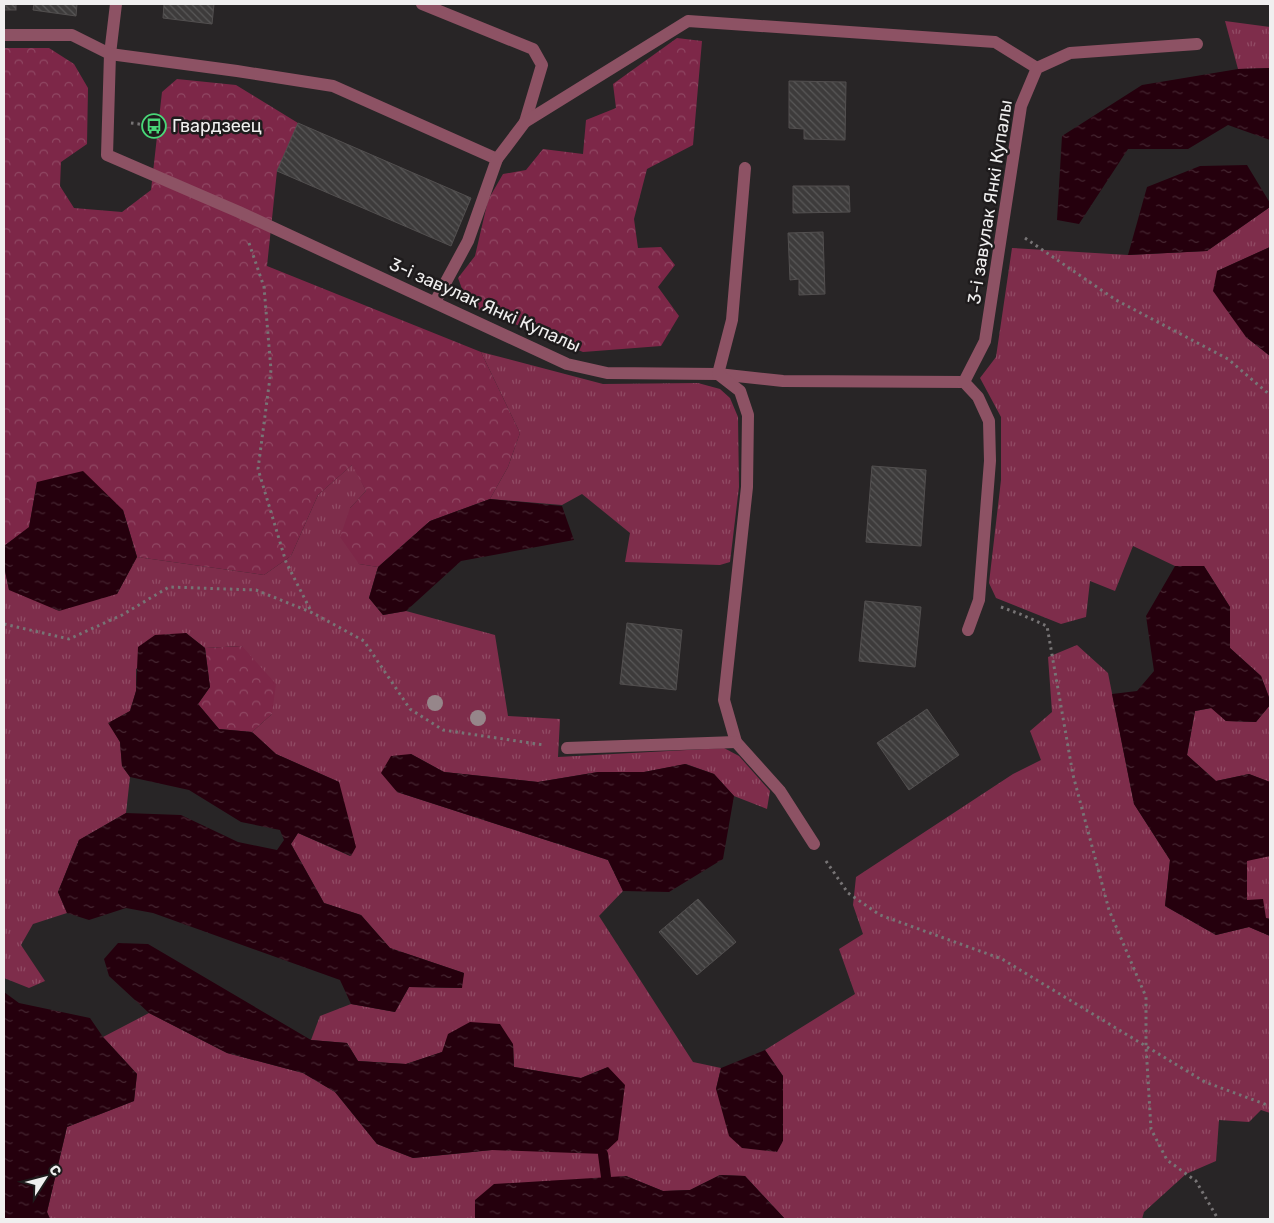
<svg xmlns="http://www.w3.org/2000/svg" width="1274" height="1223" viewBox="0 0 1274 1223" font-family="Rubik,sans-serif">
  <defs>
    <pattern id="grass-tufts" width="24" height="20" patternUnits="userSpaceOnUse" patternTransform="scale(1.25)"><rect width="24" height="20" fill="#7e2d4b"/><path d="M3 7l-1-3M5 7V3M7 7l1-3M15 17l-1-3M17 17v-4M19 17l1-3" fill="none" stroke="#914c65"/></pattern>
    <pattern id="forest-crowns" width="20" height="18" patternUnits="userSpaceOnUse" patternTransform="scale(1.25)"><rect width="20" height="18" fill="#7d2748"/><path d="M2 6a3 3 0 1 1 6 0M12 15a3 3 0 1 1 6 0" fill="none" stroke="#904763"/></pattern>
    <pattern id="water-ripples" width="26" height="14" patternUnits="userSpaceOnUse" patternTransform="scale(1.25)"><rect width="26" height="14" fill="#25000d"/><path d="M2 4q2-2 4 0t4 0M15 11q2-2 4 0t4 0" fill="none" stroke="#452631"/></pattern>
    <pattern id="building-back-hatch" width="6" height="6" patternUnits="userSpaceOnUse" patternTransform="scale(1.25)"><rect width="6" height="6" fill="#3d3b3b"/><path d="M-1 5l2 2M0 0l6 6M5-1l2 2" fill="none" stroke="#595858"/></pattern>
  </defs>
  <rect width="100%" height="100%" fill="#282526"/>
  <g fill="url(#grass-tufts)">
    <path d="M 1225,21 L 1270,27 L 1270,68 L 1238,69 Z"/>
    <path d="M 1270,207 L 1270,247 L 1217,271 L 1246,337 L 1270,356 L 1270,700 L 1261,676 L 1230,648 L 1230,607 L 1204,566 L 1175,566 L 1133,546 L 1115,591 L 1090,581 L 1086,617 L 1061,624 L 996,598 L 989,583 L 1001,480 L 1001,417 L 980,378 L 996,357 L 1012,248 L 1128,255 L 1207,251 Z"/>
    <path d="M 481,352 L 603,384 L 698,383 L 720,389 L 730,398 L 738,417 L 739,487 L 730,562 L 720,565 L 625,562 L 630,533 L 582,494 L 562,505 L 490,499 L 508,467 L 520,433 Z"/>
    <path d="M 353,464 L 366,491 L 350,508 L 359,564 L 378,567 L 369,598 L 383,615 L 406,611 L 495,635 L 508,716 L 560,719 L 558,757 L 724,748 L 739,756 L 770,791 L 767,809 L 734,796 L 714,774 L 686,764 L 644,772 L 598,772 L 538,782 L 444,772 L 411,754 L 397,792 L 608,860 L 623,891 L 599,916 L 693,1062 L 721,1068 L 716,1089 L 783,1076 L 765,1050 L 855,994 L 839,949 L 863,934 L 853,905 L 856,877 L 1013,774 L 1041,760 L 1030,731 L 1052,712 L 1048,657 L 1077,645 L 1108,673 L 1134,804 L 1170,860 L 1165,906 L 1216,935 L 1249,927 L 1270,936 L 1270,1113 L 1261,1110 L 1249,1122 L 1219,1120 L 1216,1161 L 1186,1174 L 1144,1212 L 1142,1219 L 785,1219 L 745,1176 L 720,1175 L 690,1190 L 663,1191 L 626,1176 L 476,1200 L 475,1219 L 50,1219 L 47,1212 L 67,1127 L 134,1101 L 137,1074 L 103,1037 L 149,1013 L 227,1053 L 303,1073 L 335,1092 L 377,1144 L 413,1158 L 492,1150 L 608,1067 L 581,1078 L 514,1067 L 513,1044 L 442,1052 L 406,1064 L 358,1061 L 347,1043 L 311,1040 L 320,1016 L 351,1004 L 395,1012 L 409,987 L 461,988 L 464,973 L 390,948 L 361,915 L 324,903 L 291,844 L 298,833 L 350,856 L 339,782 L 276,754 L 252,732 L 272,714 L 242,646 L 205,648 L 186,633 L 136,669 L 136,691 L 130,711 L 109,723 L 120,742 L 122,766 L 130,777 L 126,813 L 79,840 L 58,892 L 67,913 L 33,924 L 21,945 L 45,981 L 29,988 L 4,978 L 4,566 L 9,590 L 117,594 L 137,557 L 264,575 L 291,556 L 318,495 Z"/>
    <path d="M 1270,705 L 1270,782 L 1249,774 L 1216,781 L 1187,755 L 1195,711 L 1212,708 L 1226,721 L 1256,722 Z"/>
    <path d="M 1270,856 L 1270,919 L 1266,918 L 1247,900 L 1247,860 Z"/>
  </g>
  <g fill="url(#forest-crowns)">
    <path d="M 677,38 L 702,41 L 693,145 L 647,169 L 634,219 L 638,248 L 661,247 L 675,265 L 658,287 L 679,316 L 661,346 L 583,352 L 468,305 L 458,278 L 475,256 L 488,200 L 503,174 L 526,170 L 543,149 L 583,154 L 586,120 L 616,108 L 613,84 Z"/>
    <path d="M 4,48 L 49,48 L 74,64 L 88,88 L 87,144 L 61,162 L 60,186 L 74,208 L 122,212 L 151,190 L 162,92 L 177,79 L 236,85 L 298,123 L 277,171 L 267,266 L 481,352 L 520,433 L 508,467 L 490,499 L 430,521 L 378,567 L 359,564 L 340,537 L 350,508 L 366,491 L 352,465 L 318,495 L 291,556 L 264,575 L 137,557 L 123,510 L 37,482 L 29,528 L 4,546 Z"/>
    <path d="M 242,646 L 276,684 L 272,714 L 252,732 L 219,729 L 198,704 L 210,687 L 205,648 Z"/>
  </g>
  <g fill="url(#water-ripples)">
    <path d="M 1270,68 L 1270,140 L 1228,125 L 1188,149 L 1128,149 L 1079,224 L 1057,220 L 1062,136 L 1142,85 L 1238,69 Z"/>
    <path d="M 1247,165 L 1270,203 L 1270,207 L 1207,251 L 1128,255 L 1147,187 L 1200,166 Z"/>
    <path d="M 1270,247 L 1270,356 L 1246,337 L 1213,291 L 1217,271 Z"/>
    <path d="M 83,471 L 123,510 L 137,557 L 117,594 L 59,611 L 9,590 L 4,566 L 4,546 L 29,527 L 37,482 Z"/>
    <path d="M 490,499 L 562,506 L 574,540 L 461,561 L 406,611 L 383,615 L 369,598 L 378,567 L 430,521 Z"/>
    <path d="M 1175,566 L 1204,566 L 1230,607 L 1230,648 L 1261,676 L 1270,700 L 1270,705 L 1256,722 L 1226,721 L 1211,708 L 1195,711 L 1187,755 L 1216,781 L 1249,774 L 1270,782 L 1270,856 L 1247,861 L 1247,900 L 1263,899 L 1266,918 L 1270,919 L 1270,936 L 1249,927 L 1216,935 L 1165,906 L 1170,860 L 1134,804 L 1112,694 L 1137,691 L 1154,671 L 1146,616 Z"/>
    <path d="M 186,633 L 205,648 L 210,687 L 198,704 L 219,729 L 252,732 L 276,754 L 339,782 L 356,847 L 351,856 L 298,833 L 291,844 L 324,903 L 361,915 L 390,948 L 464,973 L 462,988 L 409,987 L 395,1012 L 351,1004 L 340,980 L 153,913 L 126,908 L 89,920 L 67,913 L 58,892 L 79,840 L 126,813 L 181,815 L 238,842 L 277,850 L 284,840 L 280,830 L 241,822 L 189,790 L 130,777 L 122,766 L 120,742 L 108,723 L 130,711 L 136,691 L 138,647 L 155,635 Z"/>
    <path d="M 411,754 L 444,772 L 538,782 L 598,772 L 644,772 L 685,764 L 714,774 L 734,796 L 723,859 L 669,892 L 623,891 L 608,860 L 397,792 L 381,773 L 391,756 Z"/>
    <path d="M 118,943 L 148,944 L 311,1040 L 347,1043 L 358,1061 L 406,1064 L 442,1052 L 448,1034 L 470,1022 L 500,1024 L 513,1044 L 514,1067 L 581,1078 L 608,1067 L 625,1085 L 618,1140 L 603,1154 L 492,1150 L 413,1158 L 377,1144 L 335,1092 L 303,1073 L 227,1053 L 149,1013 L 109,976 L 104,959 Z"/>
    <path d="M 4,992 L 19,1003 L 90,1018 L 103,1037 L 137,1074 L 134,1101 L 67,1127 L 47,1212 L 50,1219 L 4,1219 Z"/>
    <path d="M 765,1050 L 783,1076 L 783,1141 L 777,1152 L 742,1148 L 729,1136 L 716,1089 L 721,1068 Z"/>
    <path d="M 720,1175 L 745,1176 L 785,1219 L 475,1219 L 475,1200 L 494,1184 L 626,1176 L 663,1191 L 690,1190 Z"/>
  </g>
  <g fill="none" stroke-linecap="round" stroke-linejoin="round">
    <path stroke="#25000d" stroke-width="10" d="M 603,1154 L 606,1177"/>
  </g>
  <g fill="url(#building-back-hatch)" stroke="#524f4f">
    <rect x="4" y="4" width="12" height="6"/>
    <path d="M 34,4 L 77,4 L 76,16 L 33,10 Z"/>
    <path d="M 164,4 L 214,4 L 212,24 L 163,18 Z"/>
    <path d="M 789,81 L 846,82 L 845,140 L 804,139 L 804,129 L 789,128 Z"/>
    <path d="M 298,123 L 471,198 L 451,246 L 277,171 Z"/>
    <path d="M 793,186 L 849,186 L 850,212 L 793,213 Z"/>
    <path d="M 823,232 L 825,294 L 799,295 L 799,279 L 790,280 L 788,233 Z"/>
    <path d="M 872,466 L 926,470 L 921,546 L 866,542 Z"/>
    <path d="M 865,601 L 921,607 L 915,667 L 859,661 Z"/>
    <path d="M 627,623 L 682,630 L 676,690 L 620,684 Z"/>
    <path d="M 927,709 L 959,755 L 909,790 L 877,743 Z"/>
    <path d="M 698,899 L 736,942 L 697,975 L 659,932 Z"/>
  </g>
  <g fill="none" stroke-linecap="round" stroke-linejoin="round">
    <g stroke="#777475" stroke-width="3" stroke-dasharray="2.5 4" stroke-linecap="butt">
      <path d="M 131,123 L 154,126"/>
      <path d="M 1025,238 L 1116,300 L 1228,359 L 1270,395"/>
      <path d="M 249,243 L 264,287 L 271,370 L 258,469 L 286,562 L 312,613"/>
      <path d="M 1001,607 L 1020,614 L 1047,626 L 1073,775 L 1109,910 L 1146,997 L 1146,1046 L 1151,1129 L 1167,1160 L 1196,1181 L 1218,1219"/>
      <path d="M 4,624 L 69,639 L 122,615 L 169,587 L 256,590 L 313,613 L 364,641 L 410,709 L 443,730 L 544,745"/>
      <path d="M 826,861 L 848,893 L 880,915 L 1002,959 L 1205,1082 L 1270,1106"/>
    </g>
    <g stroke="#8d5264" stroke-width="12">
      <path d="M 116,4 L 110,54 L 107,155 L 239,212 L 567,364 L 607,373 L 718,374 L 783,381 L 964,382"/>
      <path d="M 422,4 L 533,49 L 542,65 L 525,122"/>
      <path d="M 4,35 L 72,35 L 110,54 L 237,71 L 333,86 L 497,159"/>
      <path d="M 745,168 L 732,320 L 718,374 L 740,391 L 748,415 L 747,487 L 724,700 L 736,742 L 780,791 L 814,844"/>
      <path d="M 435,302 L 468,241 L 497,159 L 525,122 L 688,21 L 995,42 L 1037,68"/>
      <path d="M 968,630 L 979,600 L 990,461 L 989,421 L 978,397 L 964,382 L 985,341 L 1021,106 L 1037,68 L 1070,53 L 1197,44"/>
      <path d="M 567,748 L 736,742"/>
    </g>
  </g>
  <g fill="#96868a">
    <circle cx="435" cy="703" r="8"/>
    <circle cx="478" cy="718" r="8"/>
  </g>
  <defs>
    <g id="bus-ring" transform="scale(1.25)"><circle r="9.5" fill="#1e1b1c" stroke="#49d778" stroke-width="1.5"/><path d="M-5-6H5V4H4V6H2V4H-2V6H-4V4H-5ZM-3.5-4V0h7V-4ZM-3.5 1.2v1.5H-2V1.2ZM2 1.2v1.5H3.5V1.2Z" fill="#49d778"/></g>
  </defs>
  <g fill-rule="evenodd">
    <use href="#bus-ring" x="154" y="126"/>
  </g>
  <g text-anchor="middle" stroke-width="5" stroke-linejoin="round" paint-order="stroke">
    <g font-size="18" fill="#f0efef" stroke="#1e1b1c" text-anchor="start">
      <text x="172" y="132">Гвардзеец</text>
    </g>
    <g font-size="18" fill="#f0efef" stroke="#1e1b1c">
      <text transform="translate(990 202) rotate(-81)" y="6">3-і завулак Янкі Купалы</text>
      <text transform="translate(485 305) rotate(24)" y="6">3-і завулак Янкі Купалы</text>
    </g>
  </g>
  <rect width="1274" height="1223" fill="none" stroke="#f0efef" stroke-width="10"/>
  <g transform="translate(45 1178) rotate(54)" stroke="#1e1b1c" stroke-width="4" paint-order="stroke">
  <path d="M0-4L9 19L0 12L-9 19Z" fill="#f0efef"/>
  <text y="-8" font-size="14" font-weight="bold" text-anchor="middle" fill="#f0efef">С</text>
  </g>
</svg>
